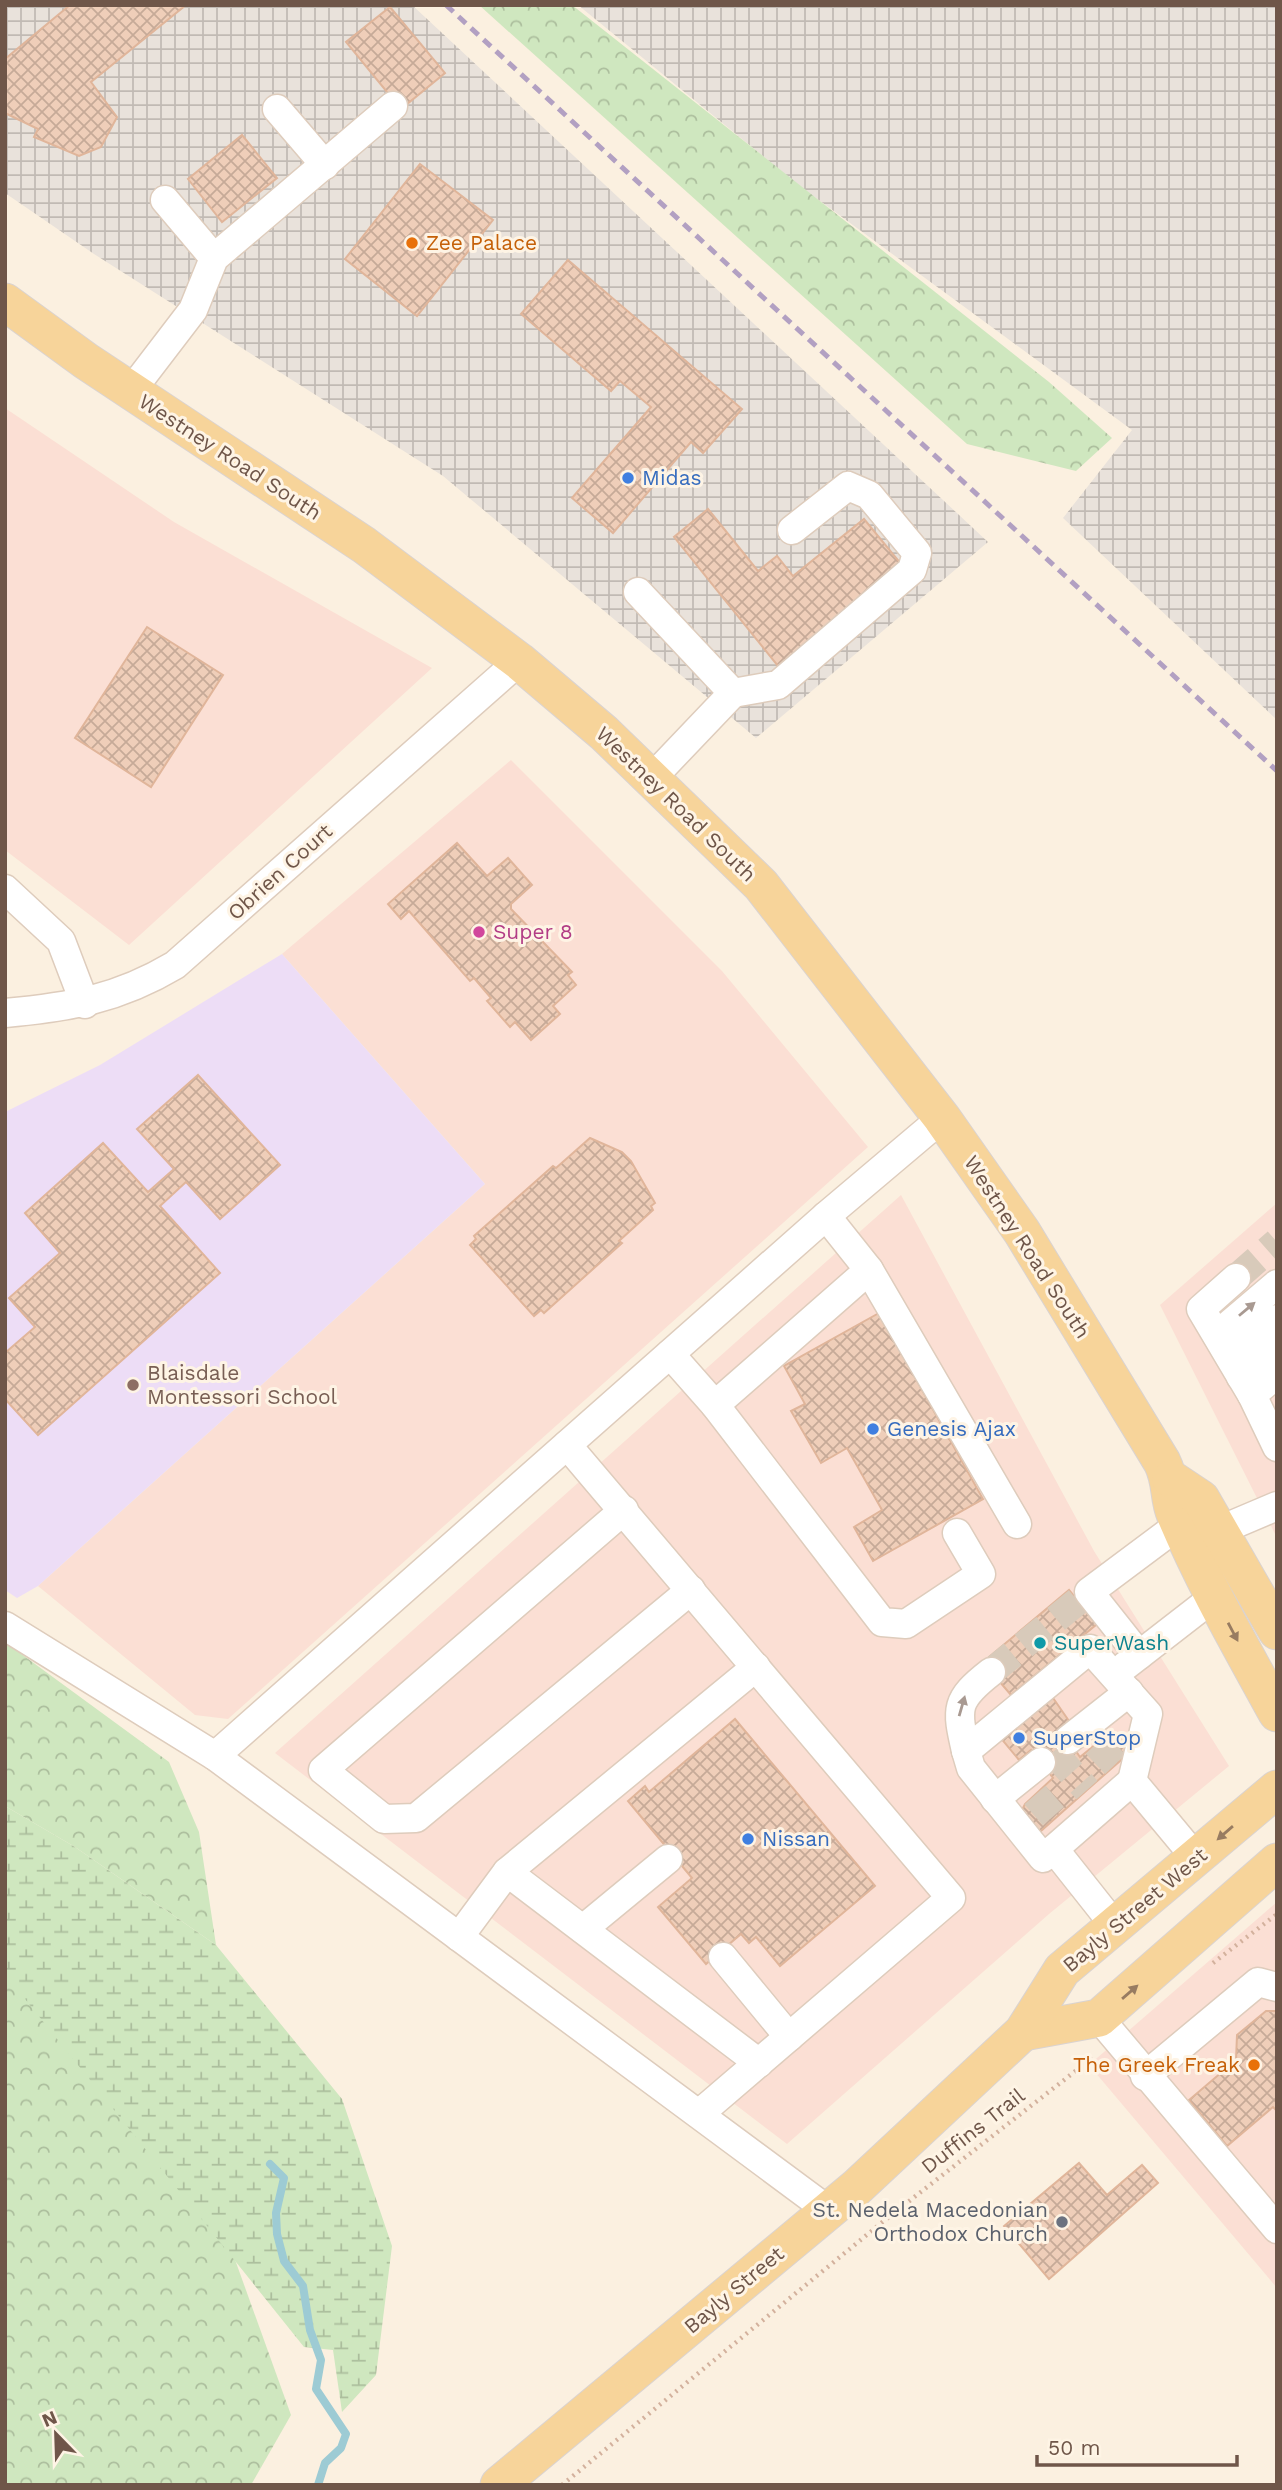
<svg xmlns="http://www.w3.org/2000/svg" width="1282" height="2490" viewBox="0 0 1282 2490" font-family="'Work Sans',sans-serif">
  <defs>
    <pattern id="industrial-grid" width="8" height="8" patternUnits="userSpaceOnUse" patternTransform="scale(1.75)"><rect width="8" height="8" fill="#e9e2db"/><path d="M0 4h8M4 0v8" fill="none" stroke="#c1bab4"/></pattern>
    <pattern id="forest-crowns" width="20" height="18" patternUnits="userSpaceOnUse" patternTransform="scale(1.75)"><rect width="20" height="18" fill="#cfe7bf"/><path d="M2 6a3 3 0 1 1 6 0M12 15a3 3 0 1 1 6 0" fill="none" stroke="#acbe9d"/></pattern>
    <pattern id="wetland-marsh" width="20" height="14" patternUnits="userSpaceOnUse" patternTransform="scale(1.75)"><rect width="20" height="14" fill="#cfe7bf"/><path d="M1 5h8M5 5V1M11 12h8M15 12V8" fill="none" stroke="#acbe9d"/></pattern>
    <pattern id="building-cross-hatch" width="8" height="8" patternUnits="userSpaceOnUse" patternTransform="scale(1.75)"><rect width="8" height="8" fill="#efceb9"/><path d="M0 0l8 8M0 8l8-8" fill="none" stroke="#c6aa98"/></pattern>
  </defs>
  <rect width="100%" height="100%" fill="#fbf0e0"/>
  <g fill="#fbdfd4">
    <path d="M 5,408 L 174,522 L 432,668 L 129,945 L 5,850 Z"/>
    <path d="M 511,760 L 722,971 L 868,1147 L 228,1719 L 195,1715 L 38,1586 L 485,1184 L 282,954 Z"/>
    <path d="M 901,1195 L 1094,1551 L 1229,1766 L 1049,1914 L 787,2144 L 275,1753 Z"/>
    <path d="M 1277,1203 L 1277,1538 L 1160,1305 Z"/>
    <path d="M 1277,1902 L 1277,2288 L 1089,2065 Z"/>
  </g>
  <g fill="url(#industrial-grid)">
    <path d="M 5,5 L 412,5 L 988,542 L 756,738 L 443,476 L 94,254 L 5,193 Z"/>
    <path d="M 578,5 L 1277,5 L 1277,720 L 1063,518 L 1132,430 L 797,184 Z"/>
  </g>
  <path fill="#edddf6" d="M 282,954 L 485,1184 L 38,1586 L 17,1598 L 5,1590 L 5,1112 L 100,1065 Z"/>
  <g fill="url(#forest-crowns)">
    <path d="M 479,5 L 572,5 L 1049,382 L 1112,438 L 1076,471 L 967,444 Z"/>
    <path d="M 5,1642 L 169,1762 L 199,1832 L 216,1945 L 75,1847 L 5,1806 Z"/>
    <path d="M 5,1972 L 229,2243 L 291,2415 L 251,2485 L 5,2485 Z"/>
  </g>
  <path fill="url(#wetland-marsh)" d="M 5,1806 L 75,1847 L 216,1945 L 342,2099 L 392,2246 L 376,2375 L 342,2412 L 333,2350 L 304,2347 L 5,1974 Z"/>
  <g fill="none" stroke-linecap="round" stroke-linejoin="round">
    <path stroke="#9dcbd4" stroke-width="8" d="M 270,2164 L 284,2178 L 276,2213 L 277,2234 L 284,2261 L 303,2286 L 310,2330 L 321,2360 L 316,2389 L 346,2434 L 341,2448 L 325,2463 L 318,2485"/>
  </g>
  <g fill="url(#building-cross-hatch)" stroke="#e0b59a" stroke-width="2">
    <path d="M 70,5 L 186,5 L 91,82 L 117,117 L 101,147 L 79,156 L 34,137 L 38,129 L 5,113 L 5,59 Z"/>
    <path d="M 390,7 L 445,73 L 401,109 L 346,42 Z"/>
    <path d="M 242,135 L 277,178 L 222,222 L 188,179 Z"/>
    <path d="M 420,164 L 493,220 L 417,316 L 345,259 Z"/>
    <path d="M 568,260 L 742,409 L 703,453 L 691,442 L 613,533 L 572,498 L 651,407 L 620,381 L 611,391 L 521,314 Z"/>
    <path d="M 708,509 L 758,571 L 777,556 L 793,576 L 864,519 L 902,565 L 778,666 L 674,537 Z"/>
    <path d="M 147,627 L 223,675 L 151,787 L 75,738 Z"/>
    <path d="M 457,843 L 487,876 L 508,858 L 532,885 L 511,904 L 511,909 L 572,972 L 568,975 L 576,985 L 553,1006 L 560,1014 L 531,1040 L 515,1022 L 510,1027 L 487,1001 L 491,998 L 474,978 L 470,981 L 409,911 L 401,919 L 388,904 Z"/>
    <path d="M 198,1075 L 280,1165 L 220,1219 L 186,1182 L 160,1206 L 220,1273 L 38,1435 L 5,1399 L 5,1353 L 35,1327 L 9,1298 L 60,1253 L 25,1213 L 103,1143 L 148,1192 L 174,1169 L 137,1129 Z"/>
    <path d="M 590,1138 L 622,1152 L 631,1161 L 655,1203 L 651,1206 L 653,1210 L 619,1241 L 622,1243 L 544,1313 L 541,1310 L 534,1316 L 470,1245 L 476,1239 L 474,1236 L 553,1166 L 556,1168 Z"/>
    <path d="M 879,1313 L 983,1499 L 873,1561 L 854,1527 L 882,1510 L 847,1448 L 821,1463 L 791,1411 L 805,1404 L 784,1366 Z"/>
    <path d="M 1069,1590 L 1097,1624 L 1011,1695 L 983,1662 Z"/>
    <path d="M 1051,1695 L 1069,1721 L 1060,1728 L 1080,1757 L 1111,1732 L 1125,1737 L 1129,1745 L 1128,1754 L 1087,1790 L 1041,1831 L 1032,1831 L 1020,1814 L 1025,1804 L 1053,1778 L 1031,1750 L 1019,1760 L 999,1736 Z"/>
    <path d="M 735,1719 L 875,1886 L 780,1966 L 756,1937 L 749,1943 L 741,1934 L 706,1964 L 658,1907 L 692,1878 L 628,1801 L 645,1786 L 649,1792 Z"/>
    <path d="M 1266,2011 L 1277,2011 L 1277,2111 L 1273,2107 L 1227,2146 L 1189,2100 L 1236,2060 L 1237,2035 Z"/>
    <path d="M 1079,2163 L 1107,2195 L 1142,2165 L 1158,2183 L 1049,2279 L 1004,2226 Z"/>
  </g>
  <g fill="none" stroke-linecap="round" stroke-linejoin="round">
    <g stroke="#d8caba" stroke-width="28" stroke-dasharray="28 14" stroke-linecap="butt">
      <path d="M 1236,1278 L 1277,1242"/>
      <path d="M 991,1672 L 1078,1601"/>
      <path d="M 1096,1744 L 1116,1765"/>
      <path d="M 1053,1752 L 1087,1790"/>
      <path d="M 1035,1795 L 1055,1818"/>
    </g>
    <g stroke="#deccbc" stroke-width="31">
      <g id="minor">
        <path d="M 277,109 L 325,165"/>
        <path d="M 165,200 L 214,258"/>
        <path d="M 131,391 L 193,310 L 214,258 L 393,106"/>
        <path d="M 638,592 L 733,693 L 651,779"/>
        <path d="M 733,693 L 778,685 L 912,570 L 917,553 L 869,495 L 848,486 L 792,530"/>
        <path d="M 5,889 L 61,941 L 85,1004"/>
        <path d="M 5,1013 C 70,1007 118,999 175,965 L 519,661"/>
        <path d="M 869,1270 L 1017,1524"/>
        <path d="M 1236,1278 L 1201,1309 L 1252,1395 L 1277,1447"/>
        <path d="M 1217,1335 L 1277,1284"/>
        <path d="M 670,1354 L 715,1405 L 869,1270 L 826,1216"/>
        <path d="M 1231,1358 L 1277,1319"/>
        <path d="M 1241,1377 L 1277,1348"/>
        <path d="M 1252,1395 L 1277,1374"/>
        <path d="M 715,1405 L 882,1622 L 906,1624 L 981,1574 L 957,1533"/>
        <path d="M 567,1445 L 951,1898 L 699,2114"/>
        <path d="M 624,1510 L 323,1770 L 384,1819 L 416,1818 L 691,1590"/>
        <path d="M 1218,1531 L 1277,1506"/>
        <path d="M 5,1626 L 215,1756 L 829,2211"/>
        <path d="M 1139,1655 L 1089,1592 L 1180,1524"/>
        <path d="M 1125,1666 L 1214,1597"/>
        <path d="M 1068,1740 L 1129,1692"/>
        <path d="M 966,1751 C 956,1708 955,1700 991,1672"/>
        <path d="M 215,1756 L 826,1216 L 942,1118"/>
        <path d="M 995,1799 L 1041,1762"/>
        <path d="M 1054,1849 L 1043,1858 L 971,1768 L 966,1751 L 1090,1649 L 1148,1714 L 1132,1781"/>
        <path d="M 507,1872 L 759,2063"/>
        <path d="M 1115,1926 L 1054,1849 L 1132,1781 L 1196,1858"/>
        <path d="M 583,1929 L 668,1859"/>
        <path d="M 459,1937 L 507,1872 L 756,1667"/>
        <path d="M 723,1957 L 789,2037"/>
        <path d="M 1099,2018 L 1277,2229"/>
        <path d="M 1145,2076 L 1258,1982 L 1277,1987"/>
      </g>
    </g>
    <g stroke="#dad3d0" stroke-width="39">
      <g id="major">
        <path d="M 5,302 L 86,361 L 364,545 L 519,661 L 604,733 L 761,885 L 942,1118 L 1022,1232 L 1162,1462 C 1172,1482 1168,1497 1175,1514 C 1204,1583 1241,1647 1277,1713"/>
        <path d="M 1171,1479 L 1201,1499 L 1277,1631"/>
        <path d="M 1023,2032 L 1099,2018 L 1277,1862"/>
        <path d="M 499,2485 L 857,2187 L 1023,2032 L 1062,1970 L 1277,1789"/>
      </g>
    </g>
    <g stroke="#d3b19d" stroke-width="4.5" stroke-dasharray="2 5" stroke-linecap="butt">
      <path d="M 1213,1963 L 1277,1914"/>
      <path d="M 562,2485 L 885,2220 L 1096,2055"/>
    </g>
    <use href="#minor" stroke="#fff" stroke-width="28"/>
    <use href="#major" stroke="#f7d49a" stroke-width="37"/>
    <path stroke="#b2a0c2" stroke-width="5" stroke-dasharray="10 7" stroke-linecap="butt" d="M 446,5 L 1277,771"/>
  </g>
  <defs><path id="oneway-solid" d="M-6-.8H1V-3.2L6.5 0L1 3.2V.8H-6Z" transform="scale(1.75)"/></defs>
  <g fill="#a99a92">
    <use href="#oneway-solid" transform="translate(1247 1309) rotate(-40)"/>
    <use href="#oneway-solid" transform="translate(962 1706) rotate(-74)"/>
  </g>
  <g fill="#987c61">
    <use href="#oneway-solid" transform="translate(1233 1632) rotate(62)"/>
    <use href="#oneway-solid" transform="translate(1225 1833) rotate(139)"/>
    <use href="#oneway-solid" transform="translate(1130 1992) rotate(-41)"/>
  </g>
  <g fill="#e8710a" stroke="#fef4e5" stroke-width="2.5">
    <circle cx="412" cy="243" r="7"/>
    <circle cx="1254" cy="2065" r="7"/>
  </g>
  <g fill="#3f7fe0" stroke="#fef4e5" stroke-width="2.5">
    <circle cx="628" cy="478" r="7"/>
    <circle cx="873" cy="1429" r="7"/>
    <circle cx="1019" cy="1738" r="7"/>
    <circle cx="748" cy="1839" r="7"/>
  </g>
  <circle fill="#d1479c" stroke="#fef4e5" stroke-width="2.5" cx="479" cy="932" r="7"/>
  <circle fill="#8d6e63" stroke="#fef4e5" stroke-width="2.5" cx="133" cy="1385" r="7"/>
  <circle fill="#0f9aa8" stroke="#fef4e5" stroke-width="2.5" cx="1040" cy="1643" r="7"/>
  <circle fill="#6b7280" stroke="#fef4e5" stroke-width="2.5" cx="1062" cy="2222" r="7"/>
  <g text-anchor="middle" stroke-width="6" stroke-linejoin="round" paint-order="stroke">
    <g font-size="21" fill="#c56008" stroke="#fef4e5" text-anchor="start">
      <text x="426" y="250">Zee Palace</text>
      <text x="1240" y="2072" text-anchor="end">The Greek Freak</text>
    </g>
    <g font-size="21" fill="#6f5649" stroke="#fef4e5">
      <text transform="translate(230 457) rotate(33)" y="7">Westney Road South</text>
      <text transform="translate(676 804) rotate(44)" y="7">Westney Road South</text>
      <text transform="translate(280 872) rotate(-42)" y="7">Obrien Court</text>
      <text transform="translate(1027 1247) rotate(57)" y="7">Westney Road South</text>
      <text transform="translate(1135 1910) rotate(-40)" y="7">Bayly Street West</text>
      <text transform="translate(973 2131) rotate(-38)" y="7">Duffins Trail</text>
      <text transform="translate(734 2290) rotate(-40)" y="7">Bayly Street</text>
    </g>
    <g font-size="21" fill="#366cbe" stroke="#fef4e5" text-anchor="start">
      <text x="642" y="485">Midas</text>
      <text x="887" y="1436">Genesis Ajax</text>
      <text x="1033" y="1745">SuperStop</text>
      <text x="762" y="1846">Nissan</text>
    </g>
    <g font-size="21" fill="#b23c85" stroke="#fef4e5" text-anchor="start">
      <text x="493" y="939">Super 8</text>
    </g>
    <g font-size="21" fill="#785e54" stroke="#fef4e5" text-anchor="start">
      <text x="147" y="1380">Blaisdale<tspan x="147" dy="24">Montessori School</tspan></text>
    </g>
    <g font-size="21" fill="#0d838f" stroke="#fef4e5" text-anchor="start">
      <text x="1054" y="1650">SuperWash</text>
    </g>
    <g font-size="21" fill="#5b616d" stroke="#fef4e5" text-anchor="end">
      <text x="1048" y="2217">St. Nedela Macedonian<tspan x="1048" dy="24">Orthodox Church</tspan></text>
    </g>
  </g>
  <rect width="1282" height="2490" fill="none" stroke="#6f5649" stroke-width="14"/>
  <g transform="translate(56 2434) rotate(337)" stroke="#fef4e5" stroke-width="5" paint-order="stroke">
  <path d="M0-5L12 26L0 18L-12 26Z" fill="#6f5649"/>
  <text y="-10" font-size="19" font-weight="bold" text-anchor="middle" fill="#6f5649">N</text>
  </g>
  <path d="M1037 2455v10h200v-10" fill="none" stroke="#6f5649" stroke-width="3.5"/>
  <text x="1048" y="2455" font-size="21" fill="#6f5649" stroke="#fef4e5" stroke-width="5" paint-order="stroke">50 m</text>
</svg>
